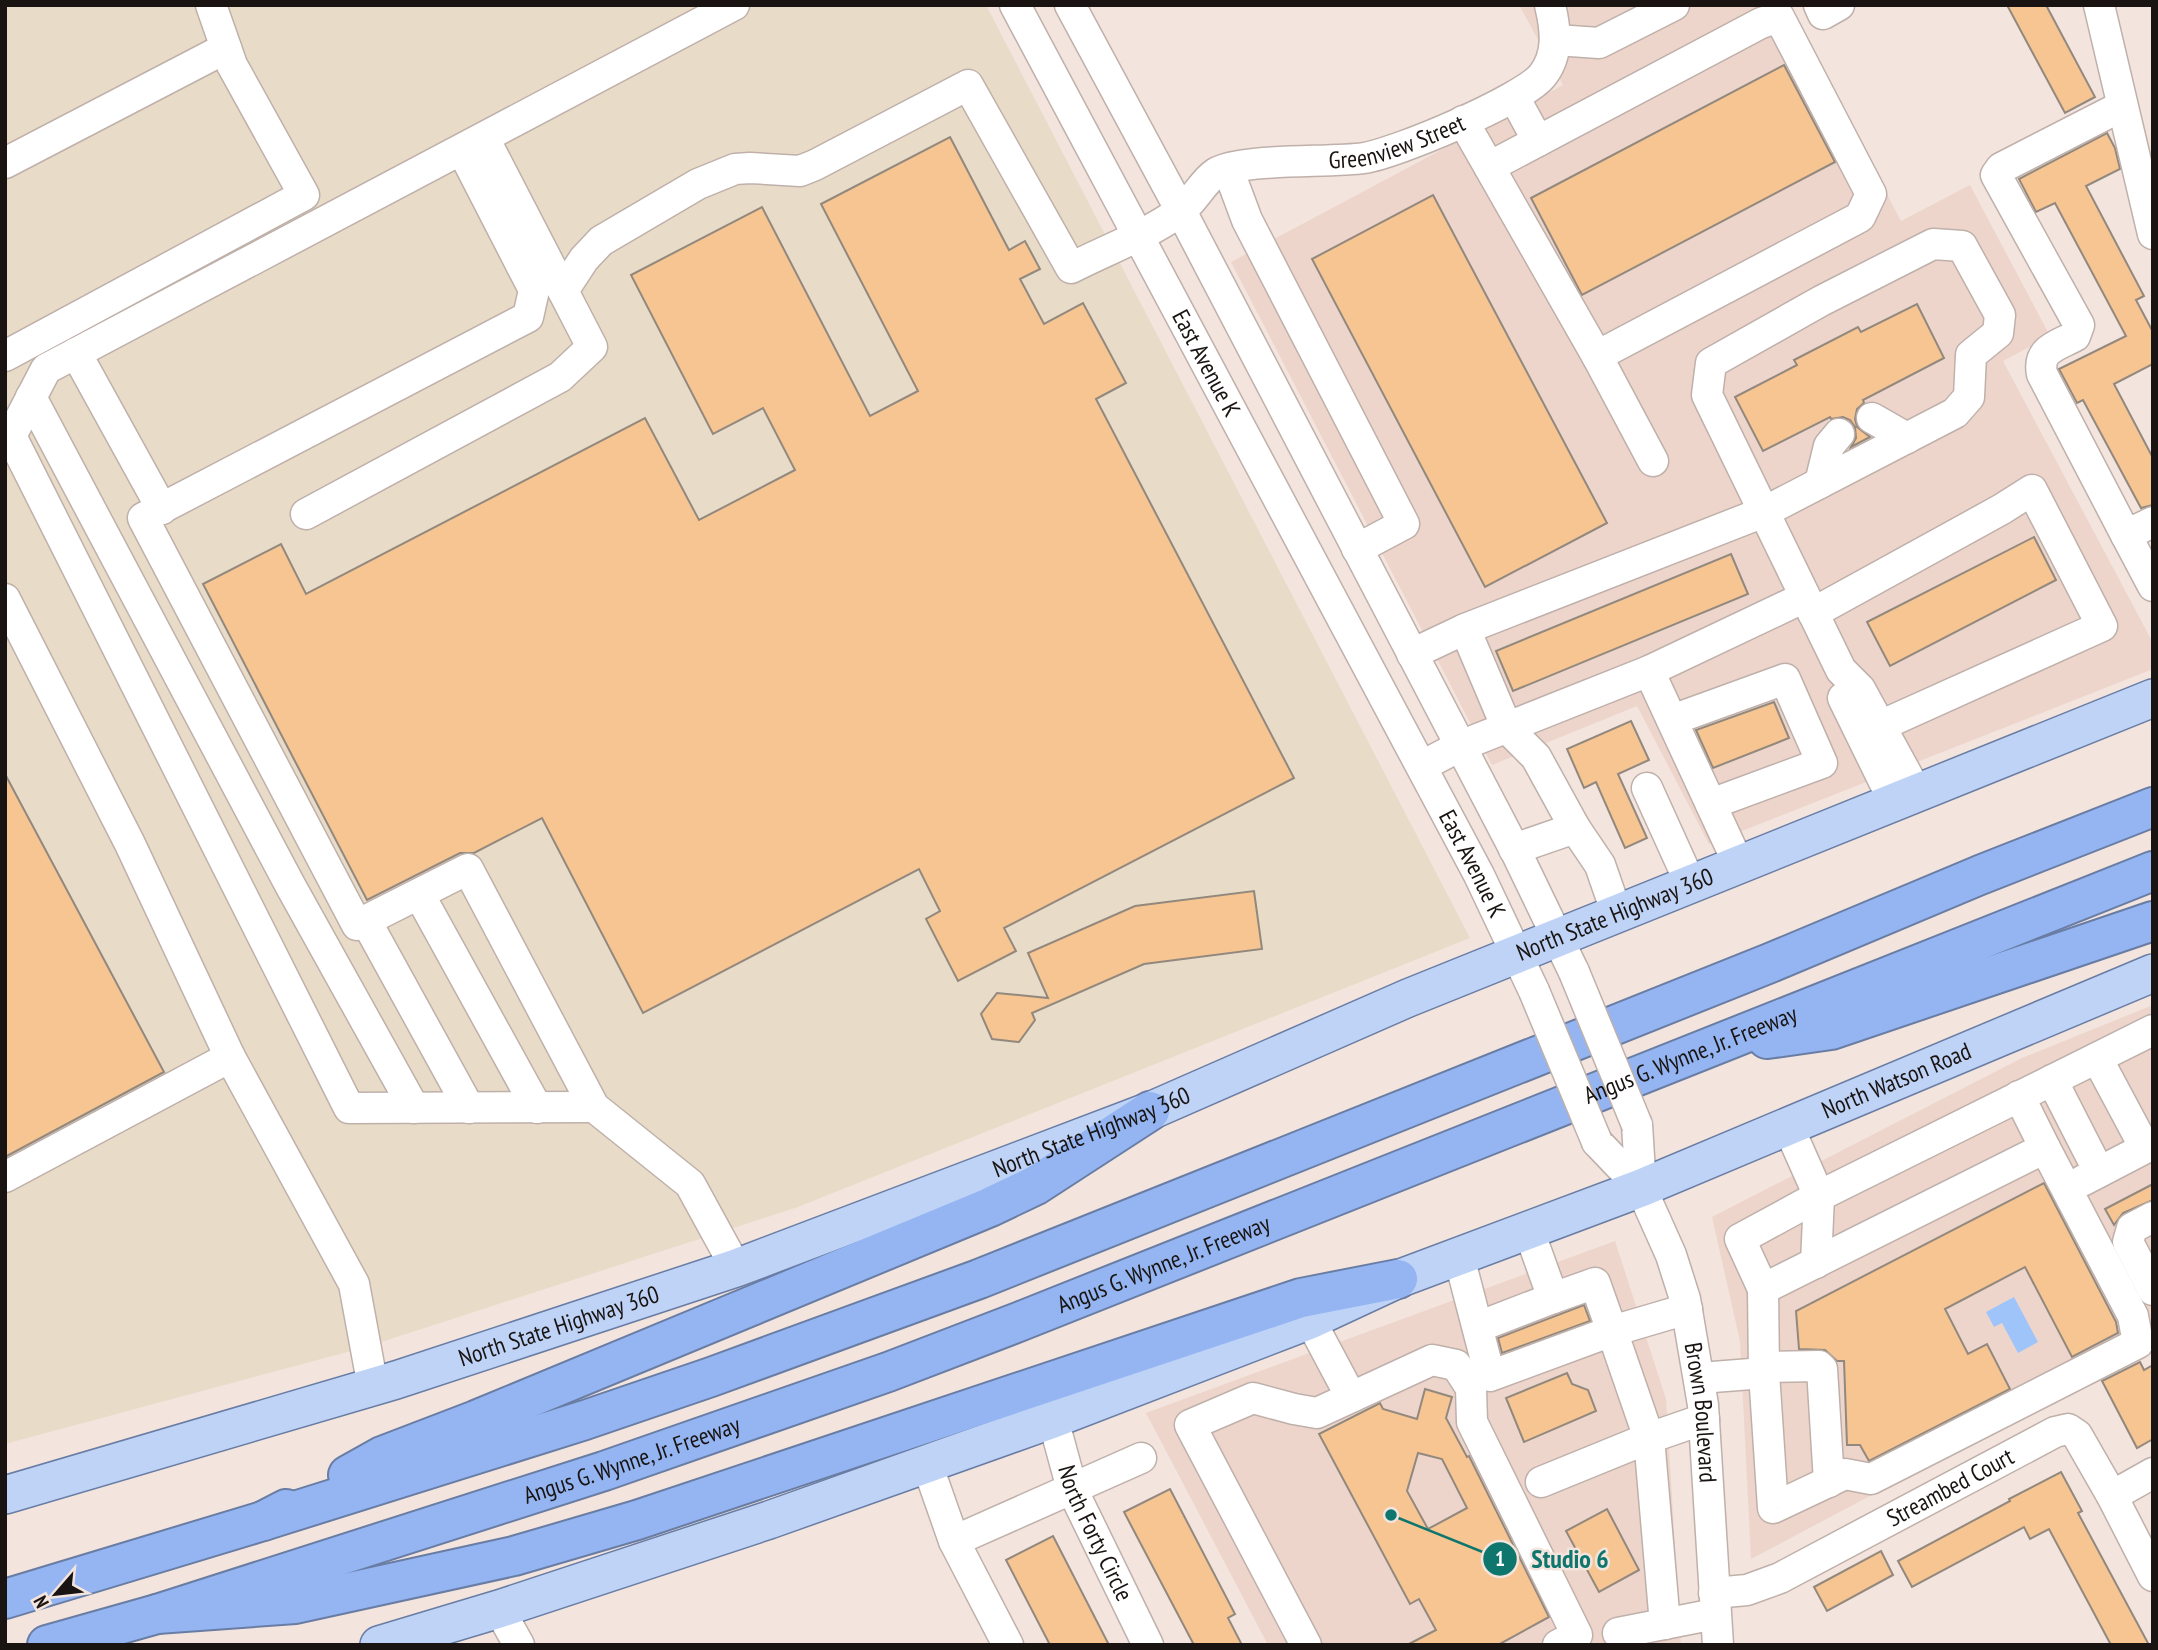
<svg xmlns="http://www.w3.org/2000/svg" width="2158" height="1650" viewBox="0 0 2158 1650" font-family="'PT Sans Narrow',sans-serif">
  <rect width="100%" height="100%" fill="#f3e4dd"/>
  <g fill="#edd5cc">
    <path d="M 1519,5 L 1788,5 L 1901,221 L 1970,185 L 2050,336 L 2003,361 L 2153,643 L 2153,669 L 1709,844 L 1637,706 L 1492,765 L 1231,262 L 1563,85 Z"/>
    <path d="M 2153,1005 L 2153,1346 L 1751,1559 L 1740,1341 L 1712,1217 L 2022,1058 Z"/>
    <path d="M 1615,1241 L 1666,1399 L 1681,1645 L 1268,1645 L 1146,1413 Z"/>
  </g>
  <path fill="#e8dcc8" d="M 5,5 L 986,5 L 1470,938 L 798,1207 L 366,1347 L 5,1444 Z"/>
  <path fill="#9fc4fa" d="M 2014,1297 L 2038,1342 L 2018,1353 L 2002,1323 L 1994,1327 L 1986,1312 Z"/>
  <g fill="#f6c592" stroke="#92887e" stroke-width="2" fill-rule="evenodd">
    <path d="M 2007,5 L 2046,5 L 2095,97 L 2065,113 Z"/>
    <path d="M 1784,65 L 1835,162 L 1582,295 L 1531,198 Z"/>
    <path d="M 2107,133 L 2115,148 L 2120,169 L 2086,186 L 2144,296 L 2136,300 L 2153,332 L 2153,364 L 2114,384 L 2153,458 L 2153,505 L 2141,508 L 2083,400 L 2077,403 L 2059,369 L 2126,336 L 2055,203 L 2036,212 L 2019,179 Z"/>
    <path d="M 950,137 L 1009,250 L 1025,241 L 1040,269 L 1020,279 L 1044,324 L 1083,303 L 1126,383 L 1096,399 L 1294,778 L 1004,928 L 1016,951 L 958,981 L 926,919 L 940,911 L 919,869 L 643,1013 L 542,818 L 474,853 L 460,853 L 367,900 L 203,584 L 281,544 L 306,594 L 645,418 L 699,520 L 795,470 L 763,408 L 713,434 L 631,275 L 762,207 L 870,416 L 918,391 L 821,204 Z"/>
    <path d="M 1433,195 L 1607,523 L 1485,587 L 1312,259 Z"/>
    <path d="M 1917,304 L 1944,358 L 1863,400 L 1864,403 L 1857,409 L 1855,419 L 1857,427 L 1870,437 L 1851,447 L 1856,438 L 1855,427 L 1850,420 L 1843,417 L 1831,419 L 1830,417 L 1763,451 L 1735,397 L 1797,365 L 1794,360 L 1858,327 L 1861,332 Z"/>
    <path d="M 2034,537 L 2056,580 L 1890,666 L 1867,622 Z"/>
    <path d="M 1731,554 L 1748,594 L 1513,691 L 1496,651 Z"/>
    <path d="M 1774,702 L 1789,738 L 1713,768 L 1696,730 Z"/>
    <path d="M 1631,721 L 1649,760 L 1618,774 L 1647,838 L 1625,848 L 1596,782 L 1584,788 L 1567,749 Z"/>
    <path d="M 5,774 L 164,1072 L 5,1157 Z"/>
    <path d="M 1254,891 L 1262,949 L 1144,964 L 1032,1013 L 1035,1020 L 1019,1042 L 992,1039 L 981,1014 L 997,993 L 1048,998 L 1028,953 L 1135,906 Z"/>
    <path d="M 2044,1183 L 2116,1322 L 2118,1333 L 2072,1357 L 2025,1267 L 1945,1309 L 1968,1354 L 1987,1344 L 2010,1389 L 1869,1461 L 1860,1445 L 1847,1445 L 1844,1361 L 1837,1361 L 1825,1350 L 1799,1349 L 1796,1311 Z"/>
    <path d="M 2153,1184 L 2153,1200 L 2123,1213 L 2114,1225 L 2105,1209 Z"/>
    <path d="M 1584,1305 L 1590,1321 L 1502,1353 L 1498,1338 Z"/>
    <path d="M 2140,1362 L 2144,1370 L 2153,1365 L 2153,1439 L 2137,1448 L 2102,1381 Z"/>
    <path d="M 1567,1373 L 1572,1384 L 1588,1390 L 1596,1411 L 1524,1442 L 1506,1398 Z"/>
    <path d="M 1425,1389 L 1452,1397 L 1446,1418 L 1467,1457 L 1469,1456 L 1549,1617 L 1498,1645 L 1407,1645 L 1436,1630 L 1419,1599 L 1410,1604 L 1319,1434 L 1380,1403 L 1383,1409 L 1417,1419 ZM 1418,1453 L 1442,1459 L 1467,1508 L 1428,1529 L 1407,1491 Z"/>
    <path d="M 2061,1472 L 2082,1511 L 2078,1513 L 2149,1645 L 2111,1645 L 2049,1529 L 2030,1539 L 2024,1527 L 1912,1587 L 1898,1561 L 2010,1501 L 2009,1499 Z"/>
    <path d="M 1170,1489 L 1235,1614 L 1228,1618 L 1242,1645 L 1194,1645 L 1124,1512 Z"/>
    <path d="M 1607,1509 L 1639,1570 L 1599,1592 L 1566,1531 Z"/>
    <path d="M 1053,1536 L 1109,1645 L 1050,1645 L 1006,1560 Z"/>
    <path d="M 1881,1551 L 1893,1575 L 1827,1611 L 1814,1587 Z"/>
  </g>
  <g fill="none" stroke-linecap="round" stroke-linejoin="round">
    <g stroke="#bfb0aa" stroke-width="33">
      <g id="minor">
        <path id="s1" d="M 1015,5 L 1479,875 L 1534,991"/>
        <path d="M 1070,5 L 1181,211 L 1517,854 L 1574,972"/>
        <path d="M 1819,5 L 1823,14 L 1839,5"/>
        <path d="M 2099,5 L 2153,234"/>
        <path d="M 1556,40 L 1599,43 L 1674,5"/>
        <path d="M 1514,97 L 1538,141"/>
        <path d="M 2122,106 L 2001,168 L 1996,175 L 2079,325 L 2075,336 C 2057,346 2037,349 2042,374 L 2126,535 L 2153,522"/>
        <path d="M 1463,121 L 1597,356 L 1860,217 L 1871,194 L 1779,17 L 1761,23 L 1489,167"/>
        <path d="M 462,150 L 534,290 L 528,317 L 143,518 L 357,925 L 468,869 L 594,1107 L 690,1184 L 736,1268"/>
        <path d="M 5,163 L 226,48"/>
        <path d="M 1228,169 L 1247,220 L 1404,524 L 1357,549"/>
        <path d="M 1933,244 L 1962,246 L 2000,315 L 1998,333 L 1971,355 L 1969,397 L 1955,413 L 1764,512 L 1707,395 L 1711,363 L 1821,301 Z"/>
        <path id="s2" d="M 563,291 L 584,259 L 601,241 L 698,184 L 735,169 L 750,168 L 800,171 L 815,165 L 968,85 L 1071,268 C 1106,250 1147,235 1179,212 C 1194,202 1202,182 1216,173 C 1240,158 1330,163 1364,158 C 1397,153 1522,100 1542,76 C 1559,55 1556,30 1550,5"/>
        <path d="M 76,353 L 162,509"/>
        <path d="M 5,356 L 304,195 L 232,65 L 211,5"/>
        <path d="M 1597,356 L 1653,461"/>
        <path d="M 31,397 L 290,885 L 414,1108"/>
        <path d="M 1872,418 L 1907,438"/>
        <path d="M 1820,483 L 1829,446 L 1839,434"/>
        <path d="M 306,514 L 560,377 L 592,347 L 484,138"/>
        <path d="M 2126,535 L 2153,586"/>
        <path d="M 5,599 L 130,844 L 230,1057 L 354,1284 L 373,1387"/>
        <path d="M 1813,613 L 2002,509 L 2032,490 L 2102,626 L 1880,726"/>
        <path d="M 1465,629 L 1764,512 L 1841,670 L 1860,689 L 1917,793"/>
        <path d="M 1412,654 L 1465,629 L 1507,728 L 1536,757 L 1575,828"/>
        <path d="M 1649,671 L 1805,597"/>
        <path d="M 1843,698 L 1894,802"/>
        <path d="M 1672,720 L 1785,679 L 1822,763 L 1711,804"/>
        <path d="M 1422,766 L 1460,746 L 1649,671 L 1739,865"/>
        <path d="M 1647,788 L 1691,885"/>
        <path d="M 1514,849 L 1575,828 L 1600,865 L 1617,914"/>
        <path d="M 419,894 L 537,1108"/>
        <path d="M 366,921 L 469,1108"/>
        <path d="M 2097,1058 L 2145,1148"/>
        <path d="M 2052,1080 L 2099,1172"/>
        <path d="M 2019,1096 L 2045,1148"/>
        <path d="M 594,1107 L 349,1108 L 11,436 L 46,369 L 734,5"/>
        <path d="M 1637,1125 L 1641,1188"/>
        <path d="M 1788,1126 L 1819,1196 L 1816,1263"/>
        <path id="s3" d="M 1597,1142 L 1641,1188 L 1671,1255 L 1685,1299 L 1703,1405 L 1718,1645"/>
        <path d="M 2045,1148 L 2133,1316 L 2138,1343 L 1871,1479 L 1845,1474 L 1773,1508 L 1764,1373 L 1763,1289 Z"/>
        <path d="M 5,1177 L 230,1057"/>
        <path d="M 2082,1181 L 2153,1144"/>
        <path d="M 2153,1217 L 2132,1228 L 2128,1242 L 2153,1290"/>
        <path d="M 1459,1257 L 1490,1376 L 1612,1331 L 1649,1438 L 1665,1624"/>
        <path d="M 1763,1289 L 1740,1239 L 1819,1196 L 2153,1030"/>
        <path d="M 1553,1298 L 1595,1283 L 1612,1331 L 1687,1309"/>
        <path d="M 1310,1320 L 1351,1397"/>
        <path d="M 1478,1327 L 1553,1298 L 1529,1231"/>
        <path d="M 1764,1367 L 1819,1366 L 1822,1369 L 1829,1482"/>
        <path d="M 1700,1378 L 1764,1373"/>
        <path id="s4" d="M 1053,1419 L 1072,1489 L 1148,1645"/>
        <path d="M 927,1464 L 954,1541 L 1008,1645"/>
        <path d="M 1541,1482 L 1649,1438 L 1704,1419"/>
        <path d="M 2112,1496 L 2153,1473"/>
        <path d="M 954,1541 L 1141,1458"/>
        <path id="s5" d="M 1714,1593 L 1747,1590 L 1780,1578 L 2055,1432 L 2068,1429 L 2077,1435 L 2112,1496 L 2153,1576"/>
        <path d="M 499,1609 L 519,1645"/>
        <path d="M 1618,1633 L 1715,1614"/>
        <path d="M 1306,1645 L 1190,1425 L 1253,1398 L 1294,1409 L 1317,1413 L 1432,1360 L 1456,1365 L 1471,1388 L 1472,1422 L 1577,1635 L 1558,1645"/>
      </g>
    </g>
    <g stroke="#697da4" stroke-width="40">
      <g id="major">
        <path id="s6" d="M 5,1495 L 396,1380 L 736,1268 L 1150,1111 L 1408,998 L 2153,698"/>
        <path id="s7" d="M 379,1645 L 499,1609 L 769,1520 L 1053,1419 L 1310,1320 L 1398,1279 L 1641,1188 L 2153,973"/>
      </g>
    </g>
    <g stroke="#697da4" stroke-width="42">
      <g id="highway">
        <path d="M 1767,1039 L 1831,1030 L 2153,921"/>
        <path d="M 348,1475 L 382,1456 L 476,1420 L 990,1207 L 1036,1185 L 1150,1111"/>
        <path d="M 263,1521 L 585,1420 L 711,1377 L 979,1279 L 1770,963 L 1980,875 L 2153,807"/>
        <path d="M 5,1599 L 263,1521 L 286,1509"/>
        <path id="s8" d="M 157,1614 L 604,1471 L 888,1372 L 1021,1321 L 2153,871"/>
        <path d="M 47,1645 L 157,1614 L 295,1604 L 514,1556 L 637,1520 L 1301,1298 L 1398,1279"/>
      </g>
    </g>
    <use href="#minor" stroke="#fff" stroke-width="30"/>
    <use href="#major" stroke="#bfd3f7" stroke-width="37"/>
    <use href="#highway" stroke="#94b5f2" stroke-width="38"/>
    <g stroke="#bfb0aa" stroke-width="33" stroke-linecap="butt">
      <g id="minor-bridge">
        <path d="M 1574,972 L 1637,1125"/>
        <path d="M 1534,991 L 1597,1142"/>
      </g>
    </g>
    <use href="#minor-bridge" stroke="#fff" stroke-width="30"/>
  </g>
  <g text-anchor="middle" stroke-width="5" stroke-linejoin="round" paint-order="stroke">
    <g font-size="24" fill="#191412" stroke="#f3e4dd">
      <text dy="8" stroke="none"><textPath href="#s2" startOffset="1040">Greenview Street</textPath></text>
      <text dy="8" stroke="none"><textPath href="#s1" startOffset="406">East Avenue K</textPath></text>
      <text dy="8" stroke="none"><textPath href="#s1" startOffset="973">East Avenue K</textPath></text>
      <text dy="8" stroke="none"><textPath href="#s6" startOffset="1713">North State Highway 360</textPath></text>
      <text dy="8" stroke="none"><textPath href="#s8" startOffset="1633">Angus G. Wynne, Jr. Freeway</textPath></text>
      <text dy="8" stroke="none"><textPath href="#s7" startOffset="1620">North Watson Road</textPath></text>
      <text dy="8" stroke="none"><textPath href="#s6" startOffset="1146">North State Highway 360</textPath></text>
      <text dy="8" stroke="none"><textPath href="#s8" startOffset="1066">Angus G. Wynne, Jr. Freeway</textPath></text>
      <text dy="8" stroke="none"><textPath href="#s6" startOffset="579">North State Highway 360</textPath></text>
      <text dy="8" stroke="none"><textPath href="#s3" startOffset="298">Brown Boulevard</textPath></text>
      <text dy="8" stroke="none"><textPath href="#s8" startOffset="499">Angus G. Wynne, Jr. Freeway</textPath></text>
      <text dy="8" stroke="none"><textPath href="#s5" startOffset="261">Streambed Court</textPath></text>
      <text dy="8" stroke="none"><textPath href="#s4" startOffset="122">North Forty Circle</textPath></text>
    </g>
  </g>
  <path fill="none" stroke="#0f766e" stroke-width="2.5" d="M1391 1515L1500 1559"/>
  <g fill="#0f766e" stroke="#f3e4dd" stroke-width="2.5">
    <circle cx="1391" cy="1515" r="7"/>
    <circle cx="1500" cy="1559" r="18"/>
  </g>
  <g font-size="21" text-anchor="middle" font-weight="bold" fill="#fff">
    <text x="1500" y="1566">1</text>
  </g>
  <g font-size="26" text-anchor="middle" font-weight="bold" fill="#0f766e" stroke="#f3e4dd" stroke-width="5" stroke-linejoin="round" paint-order="stroke">
    <text x="1570" y="1568">Studio 6</text>
  </g>
  <rect width="2158" height="1650" fill="none" stroke="#191412" stroke-width="14"/>
  <g transform="translate(56 1594) rotate(242)" stroke="#f3e4dd" stroke-width="5" paint-order="stroke">
  <path d="M0-5L12 26L0 18L-12 26Z" fill="#191412"/>
  <text y="-10" font-size="19" font-weight="bold" text-anchor="middle" fill="#191412">N</text>
  </g>
</svg>
